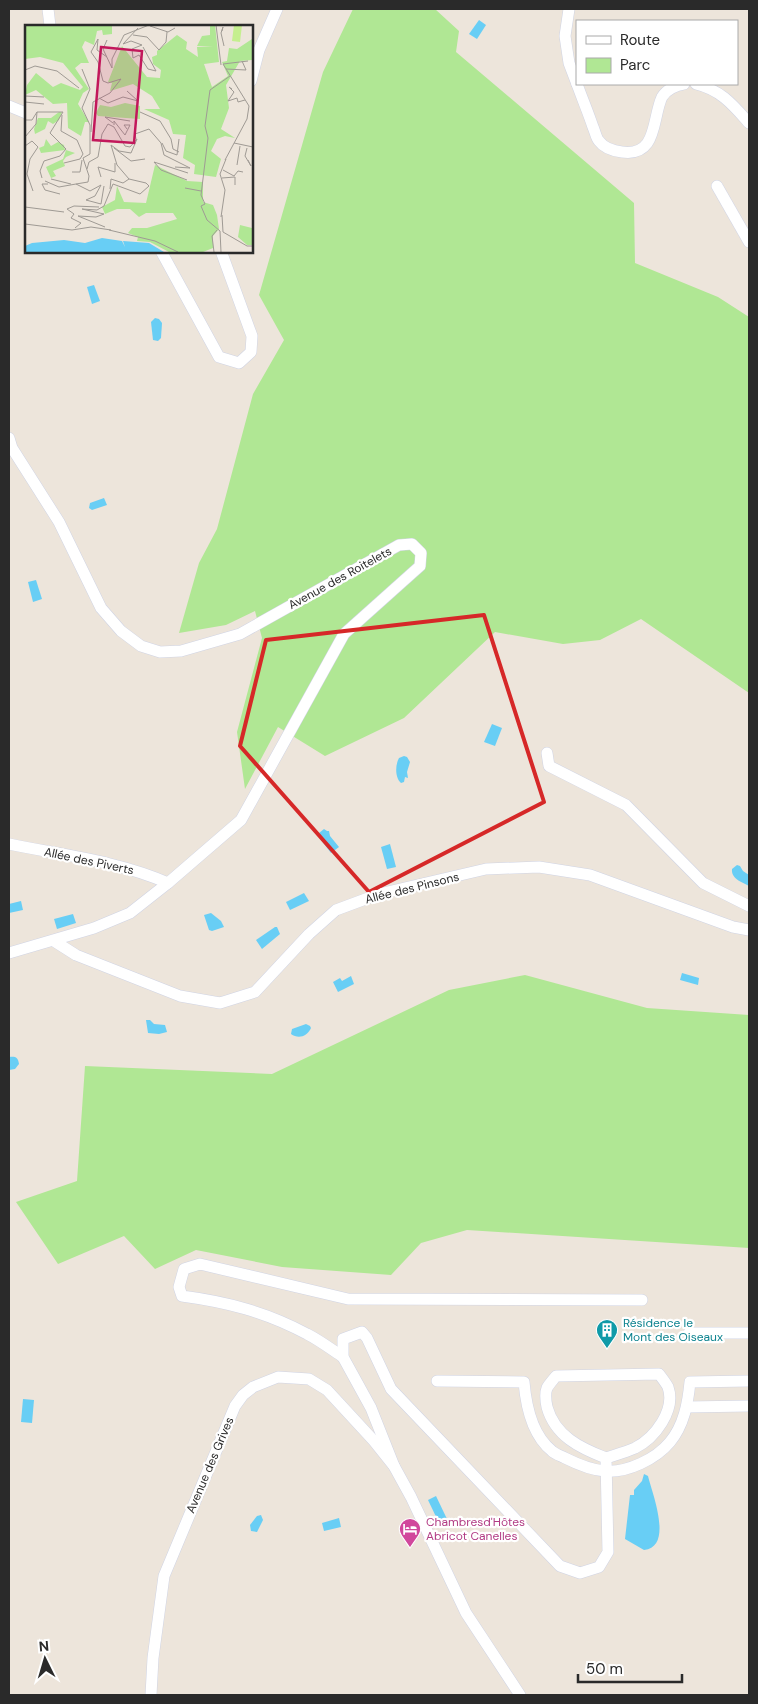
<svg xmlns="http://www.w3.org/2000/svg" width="758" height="1704" viewBox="0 0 758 1704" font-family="'DM Sans',sans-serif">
  <rect width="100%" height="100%" fill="#ede5db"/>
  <g fill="#b0e794">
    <path d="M 353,9 L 435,9 L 459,31 L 456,52 L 634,203 L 635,263 L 718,297 L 749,317 L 749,693 L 641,619 L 600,640 L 563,644 L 495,632 L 404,718 L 325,756 L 278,727 L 245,789 L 237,732 L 262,638 L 255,611 L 226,625 L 179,633 L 199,563 L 217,529 L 253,394 L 284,340 L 259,295 L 323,72 Z"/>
    <path d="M 525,975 L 647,1008 L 749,1015 L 749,1248 L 467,1230 L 421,1243 L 391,1275 L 282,1267 L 196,1250 L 155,1269 L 124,1236 L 58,1264 L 16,1202 L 77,1181 L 85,1066 L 272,1074 L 449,990 Z"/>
  </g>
  <g fill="#68cef5">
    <path d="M 479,20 L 486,25 L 477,39 L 469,34 Z"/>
    <path d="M 94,285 L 100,301 L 92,304 L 87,287 Z"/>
    <path d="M 155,318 L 159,319 L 162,323 L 161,338 L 158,341 L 153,340 L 151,322 Z"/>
    <path d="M 104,498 L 107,505 L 92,510 L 89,508 L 90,503 Z"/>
    <path d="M 36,580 L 42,599 L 33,602 L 28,582 Z"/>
    <path d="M 492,724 L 502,728 L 495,746 L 484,742 Z"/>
    <path d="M 404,756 L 407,757 L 410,762 L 407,772 L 408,778 L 405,777 L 404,782 L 401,783 C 395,778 395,765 399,758 Z"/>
    <path d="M 324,829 L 327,831 L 329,831 L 330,836 L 339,847 L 331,853 L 321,840 L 319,833 Z"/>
    <path d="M 390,844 L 396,867 L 387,869 L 381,847 Z"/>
    <path d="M 737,865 L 740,866 L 743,871 L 749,875 L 749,886 C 742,882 731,879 732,869 Z"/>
    <path d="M 304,893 L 309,901 L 290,910 L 286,902 Z"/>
    <path d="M 21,901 L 23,910 L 9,913 L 9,904 Z"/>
    <path d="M 211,913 L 221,921 L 224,927 L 212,931 L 209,930 L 204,915 Z"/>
    <path d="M 73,914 L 76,923 L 57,929 L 54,919 Z"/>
    <path d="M 275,927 L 277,927 L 280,934 L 262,949 L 256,940 Z"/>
    <path d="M 682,973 L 699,978 L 698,985 L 680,980 Z"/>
    <path d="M 351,976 L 354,984 L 338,992 L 333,982 L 340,978 L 342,981 Z"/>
    <path d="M 146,1020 L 150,1020 L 154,1024 L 165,1025 L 167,1032 L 159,1034 L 148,1033 Z"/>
    <path d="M 306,1024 L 310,1026 L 311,1028 C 307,1037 298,1039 291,1034 L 292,1029 Z"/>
    <path d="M 9,1057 C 15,1056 18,1057 19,1064 L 15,1069 L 9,1070 Z"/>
    <path d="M 23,1399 L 34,1400 L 32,1423 L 21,1422 Z"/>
    <path d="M 644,1474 L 648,1476 C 652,1493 674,1547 644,1550 L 625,1539 L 630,1495 L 634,1495 L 634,1490 L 642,1481 Z"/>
    <path d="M 436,1496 L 447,1519 L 439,1523 L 428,1500 Z"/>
    <path d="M 261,1515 L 263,1520 L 257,1532 L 251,1531 L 250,1525 L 257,1516 Z"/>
    <path d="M 339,1518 L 341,1527 L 324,1531 L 322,1523 Z"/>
  </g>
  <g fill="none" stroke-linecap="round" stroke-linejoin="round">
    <g stroke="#d0d4e4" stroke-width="12">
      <g id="minor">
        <path d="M 48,9 L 50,26"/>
        <path d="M 569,9 L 565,36 L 569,63 L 577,84"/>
        <path d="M 251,81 L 259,50 L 277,9"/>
        <path d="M 577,84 C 582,98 588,112 593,127 C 595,131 596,138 599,141 C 604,148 614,151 622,152 C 658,157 652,118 662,97 C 666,90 676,85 684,84"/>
        <path d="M 696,84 C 721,90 733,105 749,123"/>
        <path d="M 9,106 L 26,113"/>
        <path d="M 717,186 L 749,242"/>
        <path d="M 161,251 L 219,357 L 239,363 L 251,352 L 252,336 L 221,251"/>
        <path d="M 9,438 L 12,448 L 59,522 L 101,608 L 121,631 L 141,646 L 160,652 L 181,651 L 240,634 L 399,545 L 412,544 L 421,553 L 420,566 L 344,634 L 241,820 L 168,883 L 130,913 L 94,928 L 9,953"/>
        <path d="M 547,753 L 549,766 L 626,805 L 703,883 L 749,906"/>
        <path d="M 9,844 C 62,855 118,861 168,883"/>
        <path d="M 54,941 L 76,955 L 180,996 L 220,1003 L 255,992 L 309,934 L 336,910 L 379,894 L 486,869 L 539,867 L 590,875 L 733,927 L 749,930"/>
        <path d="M 689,1333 L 749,1333"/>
        <path d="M 343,1357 C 331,1349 319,1340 307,1334 C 266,1312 227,1302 182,1296 L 179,1287 L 184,1269 L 200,1264 L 348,1299 L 642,1300"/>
        <path d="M 437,1381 L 524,1382 C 526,1406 532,1435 552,1451 C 555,1454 561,1456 565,1458 C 577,1464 591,1470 605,1471 C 627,1473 656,1459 670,1442 C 684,1425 688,1403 690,1382 L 749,1381"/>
        <path d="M 687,1407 L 749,1406"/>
        <path d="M 394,1466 L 371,1408 L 343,1357 L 343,1339 L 362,1332 L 367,1338 L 391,1389 L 560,1566 L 580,1573 L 599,1567 L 608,1552 L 606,1458 C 615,1455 626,1452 635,1448 C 655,1438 676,1410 668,1387 C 666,1383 662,1378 659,1374 L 556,1376 C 554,1379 549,1384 547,1388 C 545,1393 546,1402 547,1407 C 555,1436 580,1448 606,1458"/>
        <path d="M 151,1695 L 153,1658 L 164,1576 L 235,1406 L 243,1395 L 253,1387 L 278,1377 L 309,1379 L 327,1390 L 374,1441 L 394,1466 L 411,1497 L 466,1613 L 520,1695"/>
      </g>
    </g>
    <use href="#minor" stroke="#fff" stroke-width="11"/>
  </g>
  <path fill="none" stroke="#d62828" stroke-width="4" stroke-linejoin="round" d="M 484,615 L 544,802 L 369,892 L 240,746 L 266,640 Z"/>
  <defs>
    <g id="building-pin" transform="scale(1.125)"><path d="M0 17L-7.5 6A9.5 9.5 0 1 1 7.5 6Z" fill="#0f9aa8" stroke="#fff"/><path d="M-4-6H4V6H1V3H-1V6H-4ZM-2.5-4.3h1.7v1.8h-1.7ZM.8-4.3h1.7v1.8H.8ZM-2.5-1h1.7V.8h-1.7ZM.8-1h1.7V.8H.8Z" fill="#fff"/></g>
    <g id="hotel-pin" transform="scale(1.125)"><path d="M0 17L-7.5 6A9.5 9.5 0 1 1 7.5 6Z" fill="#d1479c" stroke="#fff"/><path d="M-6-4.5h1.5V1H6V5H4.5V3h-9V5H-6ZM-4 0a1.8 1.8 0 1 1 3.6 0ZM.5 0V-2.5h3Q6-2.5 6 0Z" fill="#fff"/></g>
  </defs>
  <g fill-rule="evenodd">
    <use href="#building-pin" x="607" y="1330"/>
    <use href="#hotel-pin" x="410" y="1529"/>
  </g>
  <g text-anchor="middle" stroke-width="4.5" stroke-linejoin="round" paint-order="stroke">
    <g font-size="12" fill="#2a2a2a" stroke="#fff">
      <text transform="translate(340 578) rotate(-29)" y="4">Avenue des Roitelets</text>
      <text transform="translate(89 861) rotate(12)" y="4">Allée des Piverts</text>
      <text transform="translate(412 888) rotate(-14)" y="4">Allée des Pinsons</text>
      <text transform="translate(210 1465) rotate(-67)" y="4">Avenue des Grives</text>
    </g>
    <g font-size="12" fill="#0d838f" stroke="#fff" text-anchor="start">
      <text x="623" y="1327">Résidence le<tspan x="623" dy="14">Mont des Oiseaux</tspan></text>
    </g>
    <g font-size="12" fill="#b23c85" stroke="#fff" text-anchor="start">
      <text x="426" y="1526">Chambresd'Hôtes<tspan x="426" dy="14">Abricot Canelles</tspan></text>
    </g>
  </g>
  <g transform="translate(25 25)">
    <rect width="228" height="228" fill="#ede5db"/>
    <path d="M 0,0 L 87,0 L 87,9 L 78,10 L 77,5 L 72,6 L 69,20 L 60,16 L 57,22 L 64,38 L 56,38 L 50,43 L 64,64 L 58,68 L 53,79 L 64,97 L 60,97 L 56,111 L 43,103 L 42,78 L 28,79 L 11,65 L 0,70 L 2,60 L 11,48 L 28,62 L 36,58 L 55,65 L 58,62 L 38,38 L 15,32 L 0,34 ZM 185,0 L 190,0 L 194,37 L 179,39 L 187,62 L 203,51 L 197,37 L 202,36 L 204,23 L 212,24 L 227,14 L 227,35 L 215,36 L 201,60 L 204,83 L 196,104 L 210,113 L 200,111 L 192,114 L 186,126 L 196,134 L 191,152 L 169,149 L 170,140 L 158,133 L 161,110 L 148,109 L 144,95 L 119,84 L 135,84 L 127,71 L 108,59 L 85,66 L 87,58 L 83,57 L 97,21 L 122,52 L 135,53 L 136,45 L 128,39 L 127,32 L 132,30 L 132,26 L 152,10 L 162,17 L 161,24 L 173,32 L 172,22 L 188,21 L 172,21 L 177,11 L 185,10 ZM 100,78 L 115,81 L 115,94 L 73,91 L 71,88 L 75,80 L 86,82 ZM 34,87 L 37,87 L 34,95 L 28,99 L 23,96 L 20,104 L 10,109 L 9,104 L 13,93 L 26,93 ZM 21,114 L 26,121 L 33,117 L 39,120 L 40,125 L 16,128 L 14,123 L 19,121 ZM 41,125 L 50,128 L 41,132 L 38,136 L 40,141 L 28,146 L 31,151 L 26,153 L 21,142 L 38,134 ZM 130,140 L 162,156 L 178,157 L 178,177 L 188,180 L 192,190 L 194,204 L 188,211 L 188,223 L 178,227 L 144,227 L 125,217 L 112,216 L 113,212 L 103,208 L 107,203 L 122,203 L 152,194 L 148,188 L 121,188 L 114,192 L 105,184 L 92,184 L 80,189 L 77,182 L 90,175 L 92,161 L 99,177 L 121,178 ZM 215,200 L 227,203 L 227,220 L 222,220 L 213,212 Z" fill="#b0e794"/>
    <path d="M 209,0 L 217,0 L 215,17 L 207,16 Z" fill="#c5ef8f"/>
    <path d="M 77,213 L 97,216 L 100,222 L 98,216 L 124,218 L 139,227 L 0,227 L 0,221 L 7,218 L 39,215 L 60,218 Z" fill="#68cef5"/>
    <path fill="none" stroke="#9f9a94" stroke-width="1" d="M 191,0 L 196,40M 125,1 L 143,7 L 150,3M 113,3 L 98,19 L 106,16 L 117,20 L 107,24 L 108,33 L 114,30 L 123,44 L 131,46 L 118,22M 197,6 L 198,2 L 196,8 L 199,21M 108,10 L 122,12 L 134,25 L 141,17 L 142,7M 82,15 L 78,24 L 87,43 L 87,34 L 99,10 L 124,0M 198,39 L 223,36M 198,39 L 224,81 L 222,94 L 200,135M 57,44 L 65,64 L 57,83 L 65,100 L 65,129 L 58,133 L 64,151 L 63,157 L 51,159 L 65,166 L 76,160 L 70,171 L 61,175 L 76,179M 201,44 L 221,45 L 217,36M 0,45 L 10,41 L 32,46 L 54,63M 207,64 L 204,62 L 209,67 L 203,76 L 212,73 L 213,77 L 220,75M 0,71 L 19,72M 74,73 L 83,78 L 98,72 L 113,76 L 102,66M 0,77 L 19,79M 12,87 L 38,87 L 25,108 L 41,124 L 35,131 L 19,136 L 15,146 L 17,153M 115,87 L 135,96 L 146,114 L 148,124 L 154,127M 37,90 L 36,106 L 52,115 L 58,129 L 55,134 L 39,138M 0,95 L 7,95 L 12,87 L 11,99 L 0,112M 88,98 L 80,92 L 105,96M 89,100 L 89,96 L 100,110 L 105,100 L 99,100 L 102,104M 66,107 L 68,77 L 85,68 L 96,54 L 83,58 L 78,56 L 73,37 L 66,27 L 73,14 L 72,25 L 82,32M 111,114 L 110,109 L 124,104 L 136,118 L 139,130 L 165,143M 137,118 L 141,126 L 152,130 L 154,114M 209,118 L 228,122M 0,121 L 7,116 L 13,122 L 5,134 L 2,149 L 8,166M 89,123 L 106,136 L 120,134M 222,123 L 220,131 L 226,141 L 223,135M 212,140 L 215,121M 150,142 L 165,143M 62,144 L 64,137 L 73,132 L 77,109 L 83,99 L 89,102 L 100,121 L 105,122 L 112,114 L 106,128 L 94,126 L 86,120M 198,145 L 209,151 L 213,146 L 218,147M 47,147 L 55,147 L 57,135M 76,152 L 73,142 L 90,147 L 90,138M 197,153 L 210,152 L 210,160M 26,154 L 46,159M 162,155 L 136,145 L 129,137 L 163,148M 20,156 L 34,162 L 51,159M 23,159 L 17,159 L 20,165 L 35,169M 160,163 L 176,166M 85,164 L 86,154 L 98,158 L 104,154M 76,179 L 79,161M 0,182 L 39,187M 197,190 L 198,207 L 222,221 L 228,221M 196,192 L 200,165 L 195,149 L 201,134M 0,199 L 47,205 L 66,202 L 86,205M 80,202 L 53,191 L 71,192 L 79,189 L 57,184 L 72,185 L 79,181 L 88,159 L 115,169 L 124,161 L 121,158 L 104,154 L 92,140 L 86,120M 50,203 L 56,198 L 46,193 L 49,189 L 42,184 L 49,181 L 74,182M 84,205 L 130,216 L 153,227M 195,206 L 182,195 L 176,181 L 180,179 L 176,170 L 183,113 L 180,101 L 185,65 L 205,51M 195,206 L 196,227M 189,227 L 187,211 L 192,205"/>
    <path fill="#c2185b" fill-opacity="0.15" stroke="#c2185b" stroke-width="2.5" d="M 76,22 L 117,26 L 109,118 L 68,115 Z"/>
    <rect width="228" height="228" fill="none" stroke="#2a2a2a" stroke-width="2.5"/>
  </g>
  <rect width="758" height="1704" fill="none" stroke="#2a2a2a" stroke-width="20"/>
  <rect x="576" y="20" width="162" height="65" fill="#ffffff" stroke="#aaaaaa"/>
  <rect x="586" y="36" width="25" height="8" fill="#ffffff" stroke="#aaaaaa"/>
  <text x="620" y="45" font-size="15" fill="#2a2a2a">Route</text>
  <rect x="586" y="58" width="25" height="15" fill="#b0e794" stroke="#aaaaaa"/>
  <text x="620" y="70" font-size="15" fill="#2a2a2a">Parc</text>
  <g transform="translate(45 1659) rotate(355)" stroke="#ffffff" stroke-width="4" paint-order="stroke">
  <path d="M0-4L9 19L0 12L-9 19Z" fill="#2a2a2a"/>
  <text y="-8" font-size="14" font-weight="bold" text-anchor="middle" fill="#2a2a2a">N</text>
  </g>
  <path d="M578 1674v8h104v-8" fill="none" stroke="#2a2a2a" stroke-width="2.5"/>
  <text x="586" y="1674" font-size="15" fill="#2a2a2a" stroke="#ffffff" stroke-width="4" paint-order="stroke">50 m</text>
</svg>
